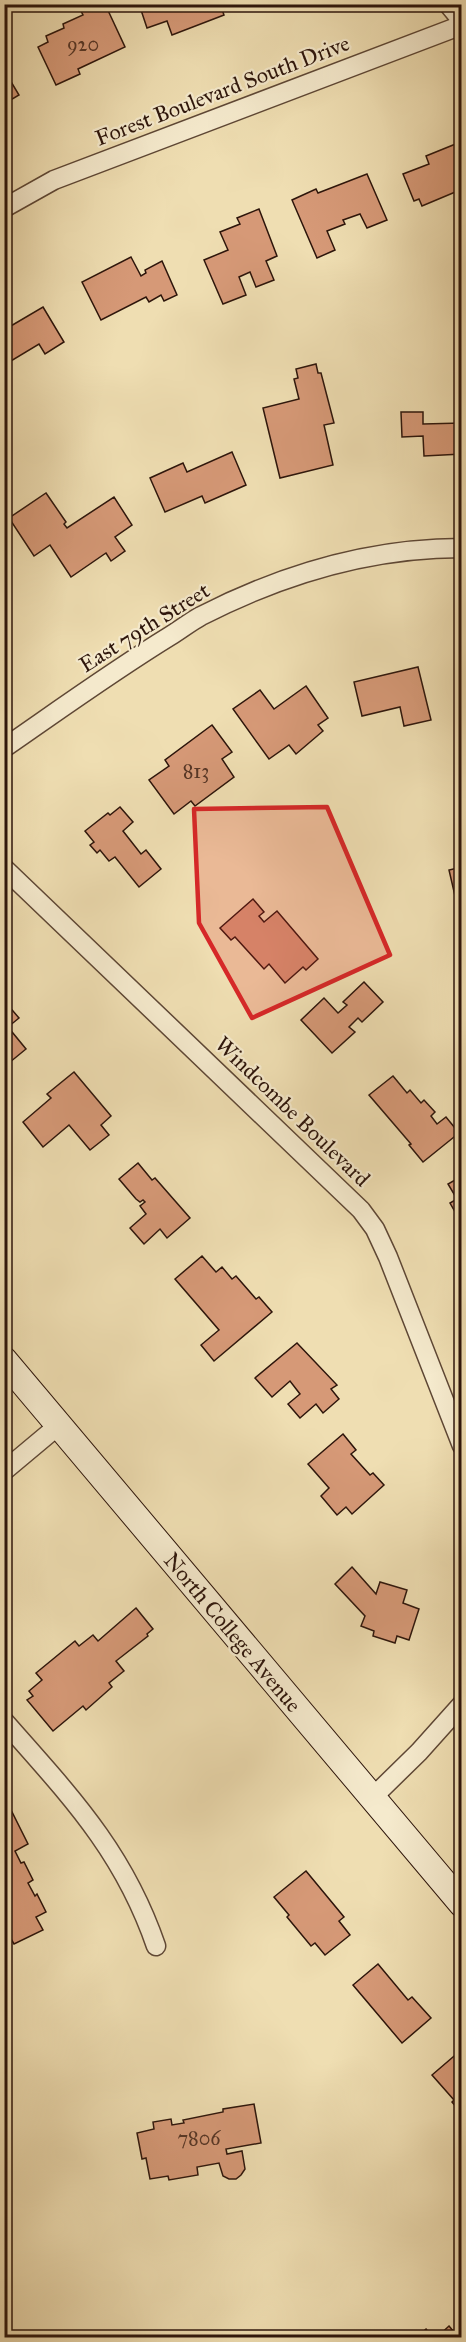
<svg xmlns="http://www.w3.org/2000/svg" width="466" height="2342" viewBox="0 0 466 2342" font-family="'IM FELL Great Primer',serif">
  <rect width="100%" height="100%" fill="#efdeb2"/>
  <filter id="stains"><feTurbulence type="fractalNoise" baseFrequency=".00333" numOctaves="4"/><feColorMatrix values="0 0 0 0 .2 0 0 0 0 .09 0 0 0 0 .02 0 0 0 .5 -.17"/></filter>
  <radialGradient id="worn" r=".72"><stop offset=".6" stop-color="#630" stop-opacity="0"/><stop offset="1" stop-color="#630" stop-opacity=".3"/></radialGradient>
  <g fill="#d69977" stroke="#2d150b" stroke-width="1.5">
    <path d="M 95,4 L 105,4 L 125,47 L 78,69 L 80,74 L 56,85 L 38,47 L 48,42 L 46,36 L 64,28 L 63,24 L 83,15 L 81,11 Z"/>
    <path d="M 139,4 L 220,4 L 224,15 L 172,35 L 167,21 L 147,28 Z"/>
    <path d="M 4,70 L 19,95 L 4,104 Z"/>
    <path d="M 462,135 L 462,174 L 455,176 L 460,190 L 422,206 L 419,199 L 414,201 L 403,174 L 429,164 L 426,156 L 458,143 L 456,138 Z"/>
    <path d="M 367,174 L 387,220 L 367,228 L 360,214 L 343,220 L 345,224 L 327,231 L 335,250 L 317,258 L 292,200 L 316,189 L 318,193 Z"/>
    <path d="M 259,209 L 277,256 L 266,261 L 274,280 L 256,287 L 250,272 L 239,277 L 246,295 L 223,304 L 204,260 L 228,250 L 220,232 L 240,224 L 237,218 Z"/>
    <path d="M 131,257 L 141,276 L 146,273 L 145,270 L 162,261 L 177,295 L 164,301 L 161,295 L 149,302 L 146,297 L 101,320 L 82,282 Z"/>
    <path d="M 43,307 L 64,342 L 45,354 L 39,344 L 6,364 L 4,330 Z"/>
    <path d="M 316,364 L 318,373 L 321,373 L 334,423 L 324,425 L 333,465 L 280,478 L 263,408 L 299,399 L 294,379 L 298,378 L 296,369 Z"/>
    <path d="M 401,412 L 423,412 L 423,424 L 462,423 L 462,454 L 424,456 L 423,436 L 402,437 Z"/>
    <path d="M 232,452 L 246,485 L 205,503 L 202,496 L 165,512 L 150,478 L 183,463 L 187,472 Z"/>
    <path d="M 46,493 L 66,522 L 64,524 L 67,528 L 114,497 L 132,525 L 115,537 L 125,551 L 111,561 L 106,553 L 71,577 L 50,545 L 34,556 L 9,518 Z"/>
    <path d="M 462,663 L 462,703 L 455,664 Z"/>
    <path d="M 418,667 L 431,720 L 404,726 L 400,707 L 362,716 L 354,682 Z"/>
    <path d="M 306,686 L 328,718 L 318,725 L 323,731 L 296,754 L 289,745 L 269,759 L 233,709 L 260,690 L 274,709 Z"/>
    <path d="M 212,725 L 232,752 L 222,759 L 234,777 L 195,806 L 191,801 L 174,814 L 149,780 L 169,766 L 165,760 Z"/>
    <path d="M 120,807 L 133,822 L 123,831 L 141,854 L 146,850 L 161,869 L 139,887 L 115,857 L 109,861 L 100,850 L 97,853 L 90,845 L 94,842 L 85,831 L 108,813 L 110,815 Z"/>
    <path d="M 462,867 L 462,895 L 455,896 L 449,870 Z"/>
    <path d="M 253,899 L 264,912 L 259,916 L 264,922 L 277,911 L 318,959 L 306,970 L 303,967 L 285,983 L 269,964 L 264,969 L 235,937 L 231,940 L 220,928 Z"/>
    <path d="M 364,982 L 383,1002 L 362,1022 L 358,1018 L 349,1027 L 355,1032 L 332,1053 L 301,1020 L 324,998 L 338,1013 L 347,1005 L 343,1002 Z"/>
    <path d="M 7,1004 L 19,1018 L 8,1027 L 26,1049 L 4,1067 L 4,1006 Z"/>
    <path d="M 74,1072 L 111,1116 L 101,1125 L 109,1135 L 90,1150 L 69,1125 L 43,1147 L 23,1122 L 51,1098 L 47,1094 Z"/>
    <path d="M 393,1076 L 407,1093 L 410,1090 L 421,1103 L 424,1100 L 435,1112 L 431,1116 L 437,1124 L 446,1117 L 459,1133 L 423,1162 L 409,1145 L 411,1144 L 369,1095 Z"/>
    <path d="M 138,1163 L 152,1180 L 155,1178 L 190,1218 L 167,1238 L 160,1229 L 144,1244 L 130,1228 L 146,1214 L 140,1206 L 145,1202 L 143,1200 L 140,1202 L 136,1199 L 119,1179 Z"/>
    <path d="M 462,1176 L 462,1224 L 450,1203 L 457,1199 L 448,1184 Z"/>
    <path d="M 202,1256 L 216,1272 L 222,1267 L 232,1279 L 236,1276 L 256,1299 L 259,1297 L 272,1312 L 214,1361 L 201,1345 L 219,1330 L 175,1279 Z"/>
    <path d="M 297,1343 L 337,1385 L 331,1389 L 339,1399 L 323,1413 L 316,1404 L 300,1418 L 288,1404 L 300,1394 L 290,1381 L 272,1397 L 255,1378 Z"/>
    <path d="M 343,1434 L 356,1450 L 351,1454 L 370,1475 L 373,1473 L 384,1485 L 352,1514 L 346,1507 L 337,1515 L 321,1496 L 329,1488 L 308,1464 Z"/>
    <path d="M 352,1567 L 376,1594 L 380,1582 L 407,1590 L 403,1603 L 419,1609 L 409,1640 L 397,1636 L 395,1643 L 373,1636 L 374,1631 L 361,1626 L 365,1616 L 335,1584 Z"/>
    <path d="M 136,1608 L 153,1629 L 147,1634 L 148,1636 L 116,1661 L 124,1671 L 109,1683 L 112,1687 L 86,1710 L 83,1706 L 53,1731 L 27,1700 L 33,1696 L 29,1691 L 42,1680 L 36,1673 L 75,1641 L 79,1646 L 93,1635 L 98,1641 Z"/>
    <path d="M 4,1805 L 9,1813 L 12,1812 L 28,1844 L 15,1851 L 21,1863 L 24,1862 L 33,1880 L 28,1883 L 35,1896 L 37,1894 L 46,1912 L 36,1917 L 43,1930 L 14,1944 L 4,1927 Z"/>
    <path d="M 306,1871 L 344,1917 L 339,1921 L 350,1935 L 325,1955 L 315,1943 L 311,1946 L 287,1917 L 289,1915 L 274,1897 Z"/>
    <path d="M 378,1964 L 408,2000 L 412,1997 L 431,2018 L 402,2043 L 353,1985 Z"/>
    <path d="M 460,2051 L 462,2053 L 462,2114 L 452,2102 L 454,2100 L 432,2075 Z"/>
    <path d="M 254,2104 L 261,2143 L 226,2149 L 227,2154 L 242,2151 L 245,2169 L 241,2175 L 236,2179 L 229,2179 L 223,2176 L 219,2163 L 197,2167 L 198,2175 L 169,2180 L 168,2176 L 150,2179 L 146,2158 L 142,2159 L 137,2133 L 154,2129 L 153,2122 L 171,2119 L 172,2125 L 184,2123 L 183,2120 L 223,2112 L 223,2109 Z"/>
    <path d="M 449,2326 L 459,2338 L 436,2338 Z"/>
    <path d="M 426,2329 L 433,2338 L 416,2338 Z"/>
  </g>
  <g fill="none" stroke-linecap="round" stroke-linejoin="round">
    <g stroke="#5e4735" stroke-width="21">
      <g id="street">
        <path d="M 448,4 L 462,21"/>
        <path d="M 4,208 L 54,180 L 462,25"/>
        <path d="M 4,748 C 59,710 113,671 170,636 C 180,630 190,622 201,616 C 281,575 370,548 462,548"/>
        <path d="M 4,868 L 361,1210 L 375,1229 L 388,1257 L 462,1446"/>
        <path d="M 4,1471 L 59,1425"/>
        <path d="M 4,1721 C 69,1795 123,1850 156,1946"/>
        <path d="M 372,1798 L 419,1752 L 462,1704"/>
      </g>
    </g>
    <g stroke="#2d150b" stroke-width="28">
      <path id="secondary" d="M 4,1360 L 462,1904"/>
    </g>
    <use href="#street" stroke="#f5eacd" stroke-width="18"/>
    <use href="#secondary" stroke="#f5eacd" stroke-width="26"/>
  </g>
  <path fill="#d62828" fill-opacity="0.2" stroke="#d62828" stroke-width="4.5" stroke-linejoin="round" d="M 327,807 L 390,955 L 252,1018 L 199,923 L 194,809 Z"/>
  <g text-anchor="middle" stroke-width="4.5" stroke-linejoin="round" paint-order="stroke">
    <g font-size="20" fill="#573626">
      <text x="83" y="51">920</text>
      <text x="196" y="778">813</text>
      <text x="199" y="2145">7806</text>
    </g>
    <g font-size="22" fill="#2d150b" stroke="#f5eacd">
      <text transform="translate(222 90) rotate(-21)" y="8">Forest Boulevard South Drive</text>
      <text transform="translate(144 627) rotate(-32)" y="8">East 79th Street</text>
      <text transform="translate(293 1111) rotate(44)" y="8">Windcombe Boulevard</text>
      <text transform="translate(233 1632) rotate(50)" y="8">North College Avenue</text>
    </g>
  </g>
  <rect width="466" height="2342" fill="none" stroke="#efdeb2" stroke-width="24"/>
  <rect x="6" y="6" width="454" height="2330" fill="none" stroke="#2d150b" stroke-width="3"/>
  <rect x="12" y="12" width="442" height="2318" fill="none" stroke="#2d150b" stroke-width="1.5"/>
  <rect width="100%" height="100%" filter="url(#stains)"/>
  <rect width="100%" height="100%" fill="url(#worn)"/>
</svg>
